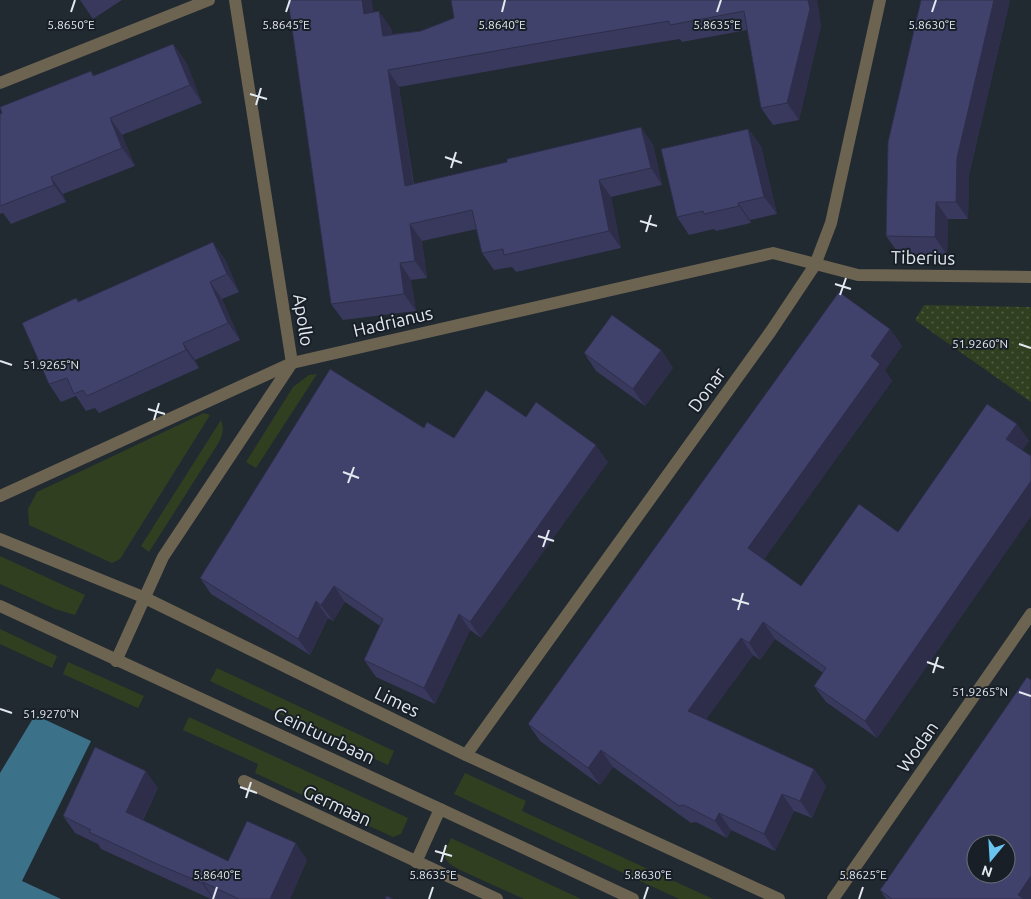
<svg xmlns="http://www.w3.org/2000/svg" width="1031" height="899" viewBox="0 0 1031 899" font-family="Ubuntu,sans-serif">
  <defs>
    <pattern id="park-dots" width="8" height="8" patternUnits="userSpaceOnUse" patternTransform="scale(1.25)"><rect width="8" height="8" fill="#313f21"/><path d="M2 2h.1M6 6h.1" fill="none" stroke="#4f5b42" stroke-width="1.8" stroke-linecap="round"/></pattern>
  </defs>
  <rect width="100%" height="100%" fill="#212931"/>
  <g fill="#313f21">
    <path d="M 317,374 L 256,468 L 246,462 L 293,387 L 309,375 Z"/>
    <path d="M 204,413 L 210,415 L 120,559 L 112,563 L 29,525 L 28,509 L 37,492 Z"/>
    <path d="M 221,420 C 224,428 223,434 219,442 L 149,552 L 141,546 Z"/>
    <path d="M 0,556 L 85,595 L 75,615 L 55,609 L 0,584 Z"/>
    <path d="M 0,629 L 57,656 L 52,668 L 0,644 Z"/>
    <path d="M 68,662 L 144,696 L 138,708 L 63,674 Z"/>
    <path d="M 217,668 L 394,751 L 388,765 L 210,681 Z"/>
    <path d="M 189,717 L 408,818 L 401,834 L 393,837 L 255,773 L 258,764 L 183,730 Z"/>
    <path d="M 465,773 L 526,801 L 522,811 L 713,899 L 679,899 L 454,794 Z"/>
    <path d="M 451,838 L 581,899 L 524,899 L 458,869 C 441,860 443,855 451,838 Z"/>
  </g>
  <path fill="url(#park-dots)" d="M 924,305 L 1031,307 L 1031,402 L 915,320 Z"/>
  <path fill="#3c718a" d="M 35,715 L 91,741 L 22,881 L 61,899 L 0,899 L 0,773 Z"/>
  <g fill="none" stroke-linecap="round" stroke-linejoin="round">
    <g stroke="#6c6451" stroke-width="12">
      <path d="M 0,83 L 209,0"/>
      <path d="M 0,496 L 292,363 L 773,253 L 858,275 L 1031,277"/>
      <path d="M 0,539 L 143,597 L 466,755 L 779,899"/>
      <path d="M 0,606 L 440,809 L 633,899"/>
      <path d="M 116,661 L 163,557 L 292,363 L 235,0"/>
      <path d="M 466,755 L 771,331 L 815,265 L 831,223 L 880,0"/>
      <path d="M 244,781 L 497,899"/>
      <path d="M 416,862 L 440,809"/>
      <path d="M 833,899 L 1031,614"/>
    </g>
  </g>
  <g fill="#38395c">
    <path d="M 80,0 L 122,0 L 93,19 Z"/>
    <path d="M 451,0 L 817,0 L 821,26 L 799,120 L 773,125 L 761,108 L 747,30 L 682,42 L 680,39 L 586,54 L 399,87 L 414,184 L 653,144 L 662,185 L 611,197 L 621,248 L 516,272 L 512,267 L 494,270 L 482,253 L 477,229 L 422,241 L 427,278 L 411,280 L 416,311 L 343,320 L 331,304 L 391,28 L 392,34 L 421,31 L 454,18 Z"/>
    <path d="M 921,0 L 1010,0 L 969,175 L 968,219 L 948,219 L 947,255 L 899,254 L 886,236 Z"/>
    <path d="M 173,44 L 186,62 L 202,103 L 122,135 L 135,166 L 63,194 L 66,202 L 11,224 L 3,213 L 0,214 L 0,114 L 91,71 L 95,76 Z"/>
    <path d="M 748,129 L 761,146 L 777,214 L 750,220 L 751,223 L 716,231 L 714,229 L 689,235 L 677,217 Z"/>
    <path d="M 225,259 L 239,292 L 222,299 L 240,340 L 195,360 L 199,368 L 99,413 L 95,408 L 86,411 L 76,396 L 61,402 L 49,384 L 76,298 L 79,301 Z"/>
    <path d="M 890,329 L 902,346 L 885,370 L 892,381 L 764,559 L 801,586 L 898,532 L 1017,424 L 1029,441 L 1022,450 L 1031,456 L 1031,516 L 877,738 L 826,702 L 814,686 L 823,673 L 775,639 L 760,660 L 753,655 L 706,719 L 814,769 L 826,786 L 812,818 L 794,811 L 775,851 L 731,830 L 727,838 L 696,822 L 691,823 L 613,767 L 600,785 L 540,741 L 528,724 Z"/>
    <path d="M 661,350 L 673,368 L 645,406 L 596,371 L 584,353 Z"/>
    <path d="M 526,417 L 608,462 L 481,638 L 470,630 L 435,704 L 376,677 L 364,660 L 380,626 L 345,602 L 333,621 L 328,618 L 310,655 L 211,594 L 200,578 L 424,428 L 454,438 Z"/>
    <path d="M 158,788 L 143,820 L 228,861 L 307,860 L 290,899 L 211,899 L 169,880 L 101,849 L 98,844 L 75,833 L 63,816 Z"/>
    <path d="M 880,890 L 1031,899 L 886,899 Z"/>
  </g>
  <g fill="#2e2e4b">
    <path d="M 362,0 L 372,0 L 376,31 L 364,14 Z"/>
    <path d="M 808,0 L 817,0 L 821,26 L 799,120 L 787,103 Z"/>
    <path d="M 994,0 L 1010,0 L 969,175 L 968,219 L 956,202 L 957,158 Z"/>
    <path d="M 379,11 L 391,28 L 395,53 L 383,36 Z"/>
    <path d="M 173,44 L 186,62 L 202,103 L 190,85 Z"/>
    <path d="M 388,70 L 399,87 L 416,203 L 405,186 Z"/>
    <path d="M 110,118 L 122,135 L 135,166 L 122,148 Z"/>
    <path d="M 641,127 L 653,144 L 662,185 L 651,168 Z"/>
    <path d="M 748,129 L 761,146 L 777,214 L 764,197 Z"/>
    <path d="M 51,177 L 63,194 L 66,202 L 54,185 Z"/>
    <path d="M 599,180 L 611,197 L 621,248 L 609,231 Z"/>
    <path d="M 936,202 L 948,219 L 947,255 L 935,237 Z"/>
    <path d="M 738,203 L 750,220 L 751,223 L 739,206 Z"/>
    <path d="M 410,224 L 422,241 L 427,278 L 415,261 Z"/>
    <path d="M 213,242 L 225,259 L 239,292 L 227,274 Z"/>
    <path d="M 400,263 L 411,280 L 416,311 L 404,294 Z"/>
    <path d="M 210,282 L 222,299 L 240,340 L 228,323 Z"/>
    <path d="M 890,329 L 902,346 L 885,370 L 892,381 L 760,565 L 748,548 L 871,356 Z"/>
    <path d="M 183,343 L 195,360 L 199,368 L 186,350 Z"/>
    <path d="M 661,350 L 673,368 L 645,406 L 633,389 Z"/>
    <path d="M 1017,424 L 1029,441 L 1018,456 L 1006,439 Z"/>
    <path d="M 596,445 L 608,462 L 481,638 L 470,622 Z"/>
    <path d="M 1031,481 L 1031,516 L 877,738 L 865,721 Z"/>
    <path d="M 334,586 L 345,602 L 333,621 L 321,605 Z"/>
    <path d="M 316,601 L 328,618 L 310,655 L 298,639 Z"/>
    <path d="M 459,614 L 470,630 L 435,704 L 424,688 Z"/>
    <path d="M 763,622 L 775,639 L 760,660 L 749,643 Z"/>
    <path d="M 741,638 L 753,655 L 700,728 L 688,711 Z"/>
    <path d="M 601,750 L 613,767 L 600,785 L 588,768 Z"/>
    <path d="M 814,769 L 826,786 L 812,818 L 800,801 Z"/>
    <path d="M 146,771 L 158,788 L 138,829 L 126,812 Z"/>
    <path d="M 782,794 L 794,811 L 775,851 L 764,834 Z"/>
    <path d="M 719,813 L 731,830 L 727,838 L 715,821 Z"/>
    <path d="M 296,843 L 307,860 L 290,899 L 270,899 Z"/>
    <path d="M 1031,876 L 1031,899 L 1021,899 L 1018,895 Z"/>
    <path d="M 203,882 L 214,899 L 213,899 L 202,883 Z"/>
  </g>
  <g fill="#41426b" stroke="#2e2e4b" fill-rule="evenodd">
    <path d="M 288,0 L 362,0 L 364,14 L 379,11 L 383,36 L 421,31 L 454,18 L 451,0 L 808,0 L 810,9 L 787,103 L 761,108 L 744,11 L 670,25 L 669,21 L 574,37 L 388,70 L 405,186 L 507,162 L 507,159 L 641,127 L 651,168 L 599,180 L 609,231 L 504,255 L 503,249 L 482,253 L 472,210 L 410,224 L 415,261 L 400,263 L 404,294 L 331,304 Z"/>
    <path d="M 921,0 L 994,0 L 957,158 L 956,202 L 936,202 L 935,237 L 886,236 L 888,142 Z"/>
    <path d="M 173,44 L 190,85 L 110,118 L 122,148 L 51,177 L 54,185 L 0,206 L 0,114 L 2,113 L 0,107 L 91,71 L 93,76 Z"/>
    <path d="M 748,129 L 764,197 L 738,203 L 739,206 L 704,214 L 703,211 L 677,217 L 661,149 Z"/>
    <path d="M 213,242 L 227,274 L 210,282 L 228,323 L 183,343 L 186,350 L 87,396 L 83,390 L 74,394 L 67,378 L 49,384 L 22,323 L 76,298 L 78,302 Z"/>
    <path d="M 839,292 L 890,329 L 871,356 L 880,364 L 748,548 L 801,586 L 859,504 L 898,532 L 987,404 L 1017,424 L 1006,439 L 1031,456 L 1031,481 L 865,721 L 814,686 L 826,668 L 763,622 L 749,643 L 741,638 L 688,711 L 814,769 L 800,801 L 782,794 L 764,834 L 719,813 L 715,821 L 684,805 L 679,806 L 601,750 L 588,768 L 528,724 Z"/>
    <path d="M 612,315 L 661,350 L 633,389 L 584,353 Z"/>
    <path d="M 330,369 L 424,428 L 427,422 L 454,438 L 486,390 L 526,417 L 536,402 L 596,445 L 470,622 L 459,614 L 424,688 L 364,660 L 383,619 L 334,586 L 321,605 L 316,601 L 298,639 L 200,578 Z"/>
    <path d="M 1027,677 L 1031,680 L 1031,876 L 1018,895 L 1024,899 L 892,899 L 880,890 ZM 976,844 L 1006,844 L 1006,874 L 976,874 Z"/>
    <path d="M 95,747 L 146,771 L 126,812 L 228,861 L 247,821 L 296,843 L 270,899 L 239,899 L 203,882 L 202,883 L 157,864 L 89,832 L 91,830 L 63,816 Z"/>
    <path d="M 387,896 L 393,899 L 385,899 Z"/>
  </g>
  <path fill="none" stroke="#e4e9ef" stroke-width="2" d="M 71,12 L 75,0M 286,12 L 290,0M 502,12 L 505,0M 717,12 L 721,0M 932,12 L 936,0M 250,94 L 267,99M 256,105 L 261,88M 445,157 L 462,163M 451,168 L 456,152M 640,221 L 657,226M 646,232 L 651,215M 835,284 L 851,289M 840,295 L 846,278M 1019,344 L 1031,348M 0,361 L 12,365M 148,409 L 165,414M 154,420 L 159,403M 343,472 L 359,478M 348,483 L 354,467M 538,536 L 554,541M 543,547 L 549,530M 732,599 L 749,604M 738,610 L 743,593M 927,662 L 944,668M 933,673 L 938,657M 1019,692 L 1031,696M 0,709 L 12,713M 240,787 L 257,793M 246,798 L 251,782M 435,851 L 452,856M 441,862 L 446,845M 213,899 L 217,887M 429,899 L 433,887M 644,899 L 648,887M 859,899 L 863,887"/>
  <g text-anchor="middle" stroke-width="4" stroke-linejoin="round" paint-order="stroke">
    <g font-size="18" fill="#e4e9ef" stroke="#181f27">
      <text transform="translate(923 258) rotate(1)" y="6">Tiberius</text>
      <text transform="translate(303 320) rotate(81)" y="6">Apollo</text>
      <text transform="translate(393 322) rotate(-13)" y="6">Hadrianus</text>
      <text transform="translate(707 390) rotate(-54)" y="6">Donar</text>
      <text transform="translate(397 702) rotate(26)" y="6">Limes</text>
      <text transform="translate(324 736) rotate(25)" y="6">Ceintuurbaan</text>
      <text transform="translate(918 747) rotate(-55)" y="6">Wodan</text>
      <text transform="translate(337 806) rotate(25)" y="6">Germaan</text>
    </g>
  </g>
  <g font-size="12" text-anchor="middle" fill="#e4e9ef" stroke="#181f27" stroke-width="4" stroke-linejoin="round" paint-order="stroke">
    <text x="71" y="29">5.8650°E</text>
    <text x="286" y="29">5.8645°E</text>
    <text x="502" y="29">5.8640°E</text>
    <text x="717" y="29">5.8635°E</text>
    <text x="932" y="29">5.8630°E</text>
    <text x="980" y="348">51.9260°N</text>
    <text x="51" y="369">51.9265°N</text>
    <text x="980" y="696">51.9265°N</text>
    <text x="51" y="718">51.9270°N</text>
    <text x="217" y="879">5.8640°E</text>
    <text x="433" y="879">5.8635°E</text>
    <text x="648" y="879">5.8630°E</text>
    <text x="863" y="879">5.8625°E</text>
  </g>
  <g transform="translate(991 859) rotate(198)"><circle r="24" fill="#181f27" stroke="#6a7077"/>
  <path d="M0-4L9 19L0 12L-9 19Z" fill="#69c4f0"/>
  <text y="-8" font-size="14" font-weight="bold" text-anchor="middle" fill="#e4e9ef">N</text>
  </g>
</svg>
